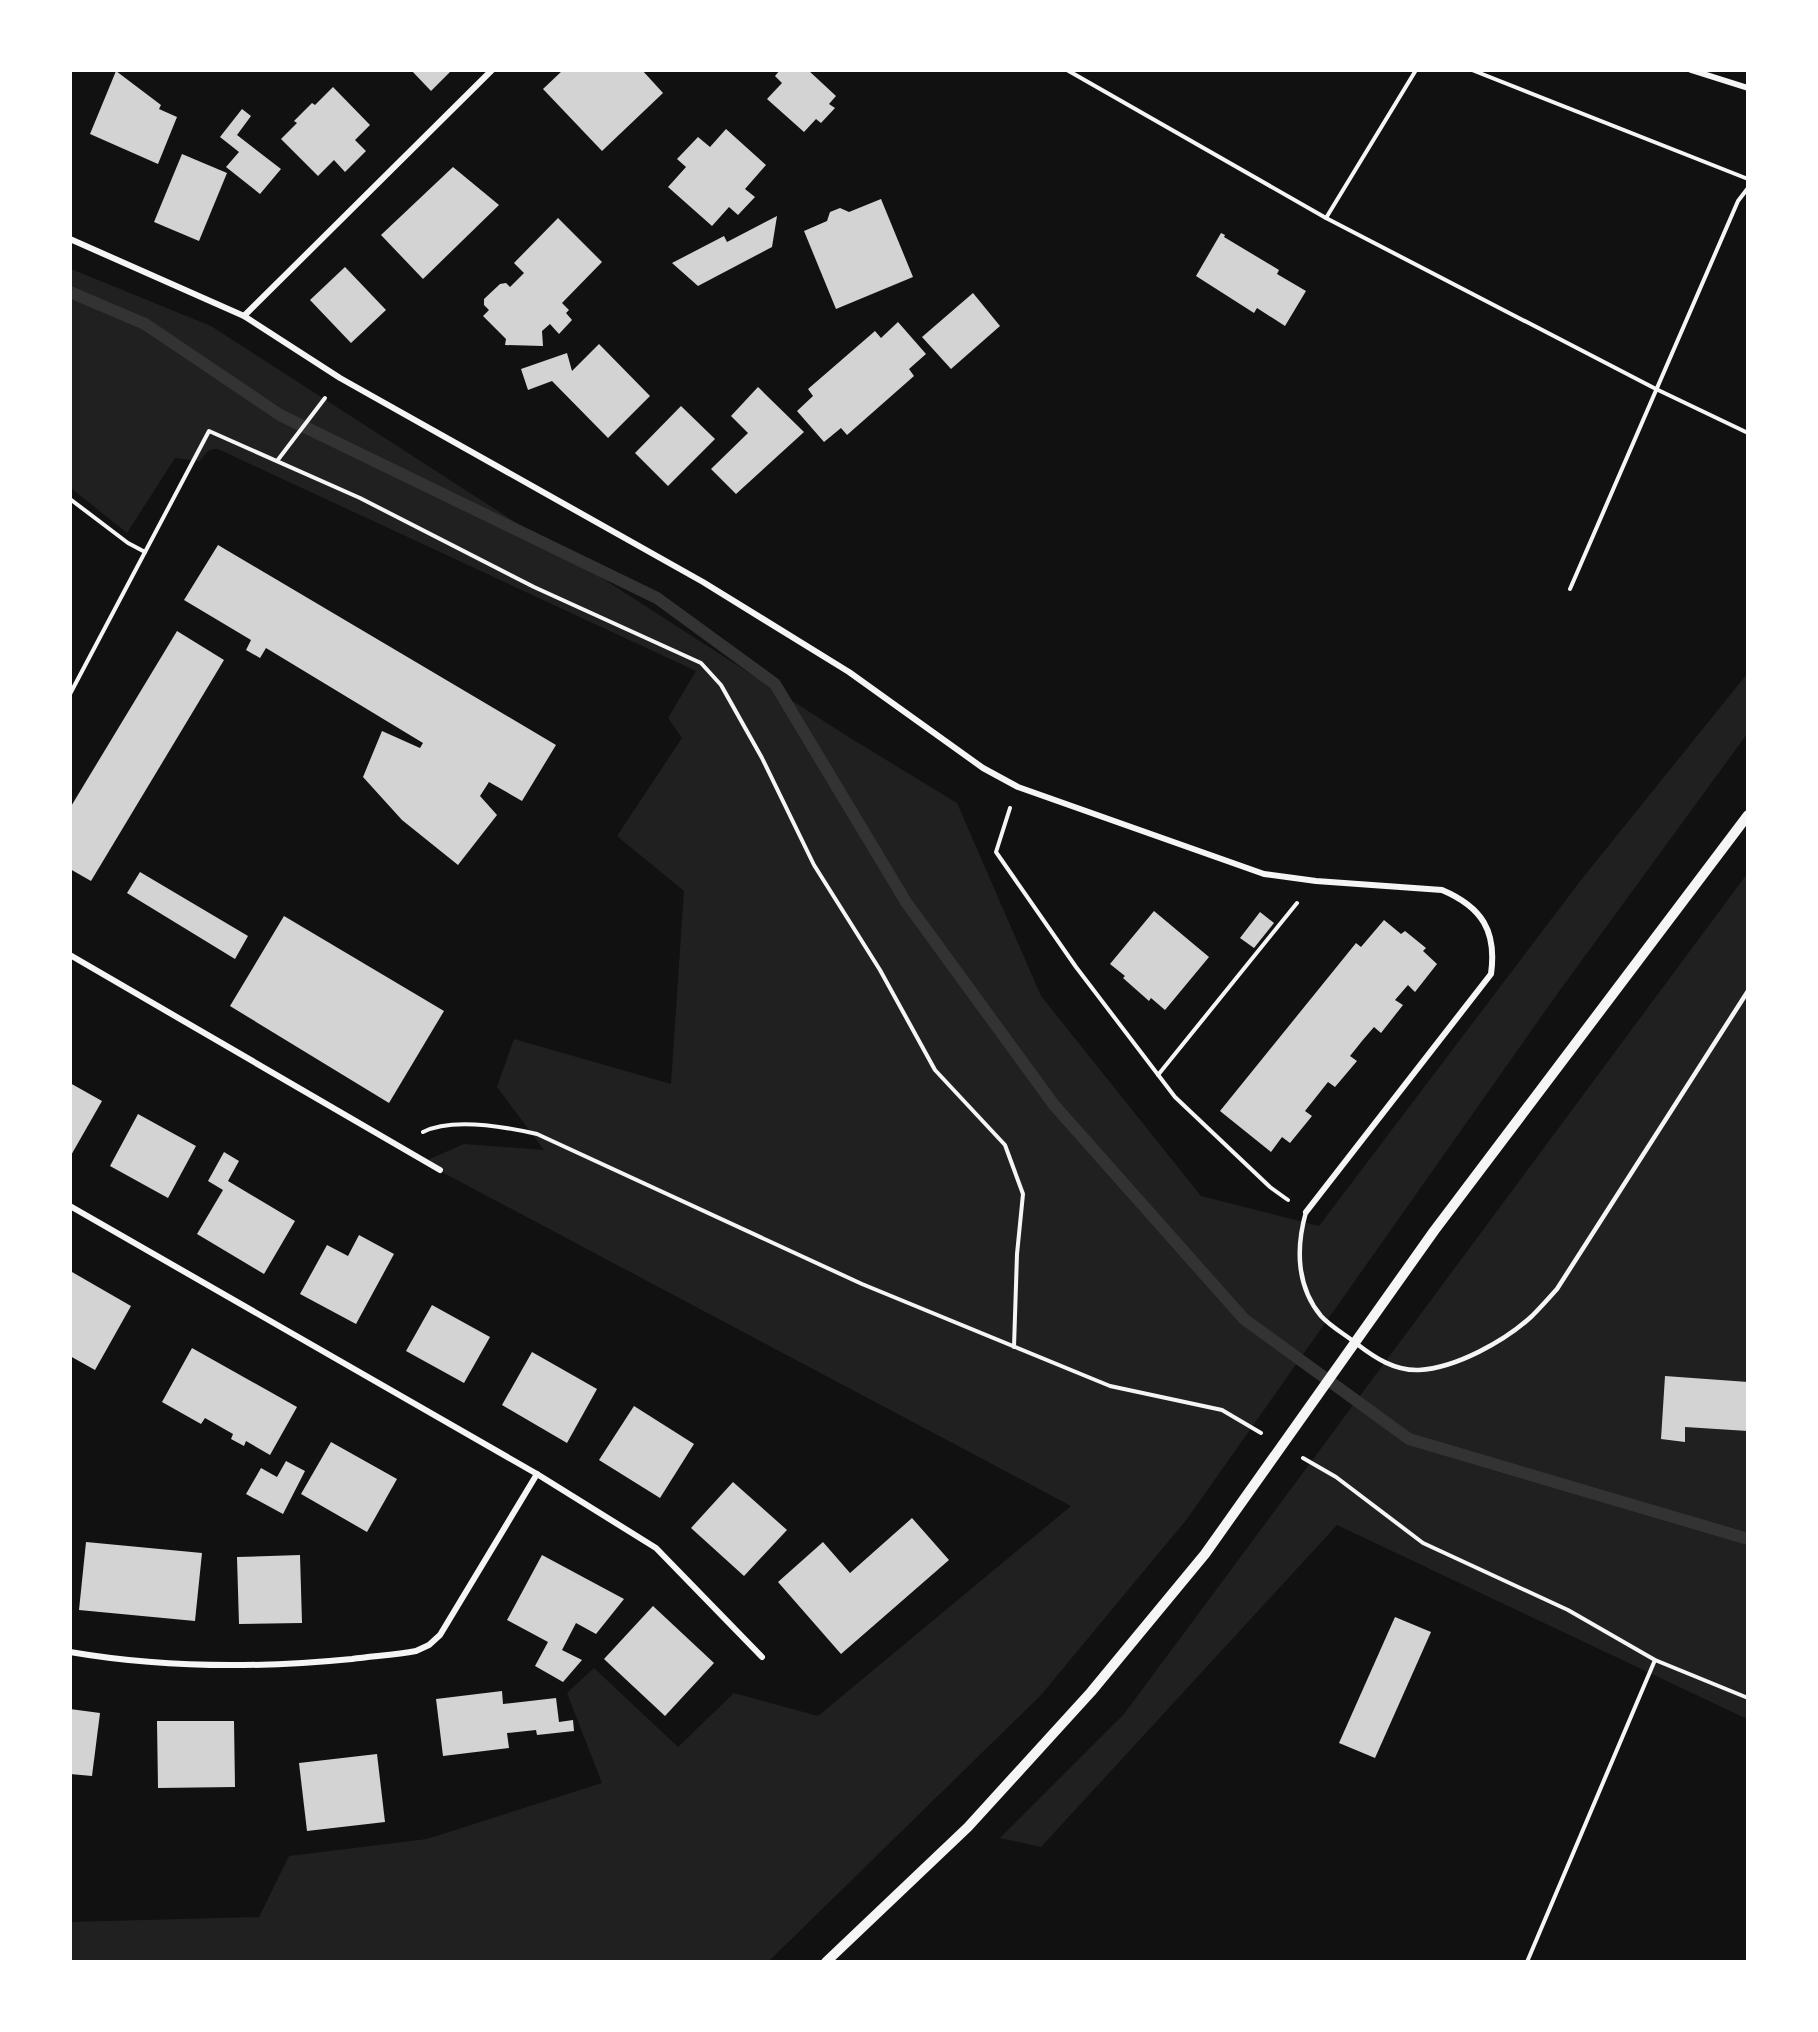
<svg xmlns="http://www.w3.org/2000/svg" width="1818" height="2032" viewBox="0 0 1818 2032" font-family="'Space Grotesk',sans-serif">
  <rect width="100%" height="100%" fill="#111"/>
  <g fill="#202020">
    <path d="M 71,269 L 211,326 L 847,736 L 957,803 L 1041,996 L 1201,1196 L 1319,1226 L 1581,880 L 1747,674 L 1747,734 L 1555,997 L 1187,1519 L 1041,1695 L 769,1961 L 71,1961 L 70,1922 L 259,1917 L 289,1856 L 427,1839 L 602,1783 L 567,1693 L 594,1668 L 678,1747 L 734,1693 L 818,1716 L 1071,1506 L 423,1162 L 464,1144 L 544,1150 L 497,1087 L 514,1039 L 671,1084 L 684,891 L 617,836 L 682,738 L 668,718 L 696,671 L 218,449 C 208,448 205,454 200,461 L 175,458 L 127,533 L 71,488 Z"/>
    <path d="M 1747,874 L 1747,1719 L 1337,1525 L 1041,1847 L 1000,1838 L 1124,1714 Z"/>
  </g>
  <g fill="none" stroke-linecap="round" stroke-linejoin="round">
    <path stroke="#333" stroke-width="12" d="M 70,292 L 145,324 L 280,415 L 657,598 L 775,684 L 906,902 L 1054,1105 L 1244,1319 L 1409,1439 L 1748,1539"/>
  </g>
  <g fill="#d3d3d3">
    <path d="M 411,70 L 452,70 L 431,91 Z"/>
    <path d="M 563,70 L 642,70 L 663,93 L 602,151 L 543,89 Z"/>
    <path d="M 780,70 L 808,70 L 836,96 L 829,104 L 835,108 L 821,123 L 816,119 L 804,132 L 767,99 L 782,83 L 775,76 Z"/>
    <path d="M 116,71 L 161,105 L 159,109 L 177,117 L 158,164 L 90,134 Z"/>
    <path d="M 333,87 L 370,125 L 355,140 L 366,151 L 345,172 L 334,160 L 318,176 L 281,139 L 297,123 L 294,121 L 312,103 L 315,105 Z"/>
    <path d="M 242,109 L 251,116 L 237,135 L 281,169 L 260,194 L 226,167 L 239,152 L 220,137 Z"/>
    <path d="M 726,129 L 766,165 L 745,189 L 755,197 L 738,215 L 729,207 L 712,226 L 668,187 L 686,167 L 677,159 L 698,137 L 710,147 Z"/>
    <path d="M 182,154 L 227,173 L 199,241 L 154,222 Z"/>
    <path d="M 453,167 L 499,205 L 423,279 L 381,235 Z"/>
    <path d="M 881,199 L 913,277 L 836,309 L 804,231 L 827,221 L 830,212 L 840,208 L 849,212 Z"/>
    <path d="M 777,216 L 772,247 L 698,286 L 672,263 L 724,236 L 727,242 Z"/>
    <path d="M 558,218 L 602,262 L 562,303 L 569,310 L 566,313 L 572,320 L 559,334 L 550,324 L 542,331 L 543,346 L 505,345 L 506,339 L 483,316 L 489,310 L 484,305 L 484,299 L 500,284 L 506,283 L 510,287 L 524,273 L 514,263 Z"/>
    <path d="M 1221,233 L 1225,235 L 1224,237 L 1279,270 L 1277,274 L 1306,291 L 1285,326 L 1257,308 L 1254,313 L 1196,276 Z"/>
    <path d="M 345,267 L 386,310 L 351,343 L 310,300 Z"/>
    <path d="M 973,293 L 1000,326 L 951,369 L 922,337 Z"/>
    <path d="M 898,322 L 926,354 L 909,369 L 914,376 L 847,435 L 841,428 L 824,442 L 797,411 L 813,396 L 808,389 L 875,331 L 881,338 Z"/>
    <path d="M 599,344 L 650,396 L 608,438 L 552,381 L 528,390 L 521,369 L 567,353 L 572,371 Z"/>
    <path d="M 758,387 L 804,432 L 736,494 L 711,469 L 748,433 L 731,416 Z"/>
    <path d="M 681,406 L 715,439 L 668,486 L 635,453 Z"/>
    <path d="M 218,545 L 556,745 L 522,801 L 489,782 L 480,796 L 497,815 L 458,865 L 402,820 L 363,777 L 382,731 L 420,748 L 423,743 L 266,648 L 260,658 L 246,650 L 251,640 L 184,600 Z"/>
    <path d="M 177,631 L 224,660 L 91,881 L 70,869 L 70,808 Z"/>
    <path d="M 140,872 L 248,936 L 235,959 L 127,893 Z"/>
    <path d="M 1154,911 L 1209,957 L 1165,1010 L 1151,998 L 1149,1001 L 1123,978 L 1125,976 L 1110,964 Z"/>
    <path d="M 1260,912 L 1274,923 L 1254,948 L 1240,938 Z"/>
    <path d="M 284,916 L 444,1011 L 389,1103 L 230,1006 Z"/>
    <path d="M 1384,920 L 1401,934 L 1405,931 L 1426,948 L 1423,951 L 1437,964 L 1415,992 L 1408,985 L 1395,1000 L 1403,1005 L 1381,1033 L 1374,1027 L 1362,1041 L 1350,1056 L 1357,1061 L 1335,1087 L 1328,1082 L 1305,1111 L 1312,1116 L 1290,1143 L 1282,1137 L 1271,1152 L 1220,1111 L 1356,943 L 1361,947 Z"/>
    <path d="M 70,1083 L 102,1101 L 70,1157 Z"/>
    <path d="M 138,1114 L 196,1146 L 168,1198 L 110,1166 Z"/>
    <path d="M 224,1152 L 239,1161 L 228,1181 L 295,1221 L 264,1274 L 197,1234 L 223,1190 L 208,1181 Z"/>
    <path d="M 359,1235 L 394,1254 L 356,1324 L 300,1294 L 327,1245 L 348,1256 Z"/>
    <path d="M 72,1272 L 131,1306 L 95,1370 L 70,1356 Z"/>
    <path d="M 432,1305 L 490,1337 L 464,1383 L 406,1351 Z"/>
    <path d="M 192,1348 L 297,1407 L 270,1455 L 246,1441 L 244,1446 L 231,1439 L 233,1434 L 205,1418 L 201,1424 L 162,1402 Z"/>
    <path d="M 532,1352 L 597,1389 L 567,1443 L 502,1405 Z"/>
    <path d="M 1665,1376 L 1748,1382 L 1748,1431 L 1685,1427 L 1685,1442 L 1661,1439 Z"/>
    <path d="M 634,1406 L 694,1444 L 660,1498 L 599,1460 Z"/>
    <path d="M 331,1442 L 397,1479 L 367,1532 L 301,1494 Z"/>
    <path d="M 286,1461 L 305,1471 L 283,1514 L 246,1494 L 261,1468 L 277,1477 Z"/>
    <path d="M 733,1482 L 787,1530 L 744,1576 L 691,1528 Z"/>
    <path d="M 912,1518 L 949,1560 L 841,1654 L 778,1582 L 823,1542 L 850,1573 Z"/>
    <path d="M 86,1542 L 202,1553 L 195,1621 L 79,1610 Z"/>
    <path d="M 300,1555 L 302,1623 L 239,1624 L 237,1557 Z"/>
    <path d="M 542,1555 L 624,1599 L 596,1634 L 576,1623 L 562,1650 L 582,1660 L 563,1682 L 535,1666 L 548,1642 L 507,1620 Z"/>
    <path d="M 653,1606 L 714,1663 L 665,1716 L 604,1659 Z"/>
    <path d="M 1395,1617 L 1431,1632 L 1375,1758 L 1339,1743 Z"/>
    <path d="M 502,1691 L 503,1704 L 556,1698 L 559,1722 L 573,1720 L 574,1731 L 537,1735 L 536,1730 L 507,1733 L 509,1748 L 443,1756 L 436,1699 Z"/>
    <path d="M 70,1709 L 100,1713 L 92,1776 L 70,1774 Z"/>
    <path d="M 157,1721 L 234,1721 L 235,1787 L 158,1788 Z"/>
    <path d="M 377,1754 L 385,1822 L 307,1831 L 299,1763 Z"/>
  </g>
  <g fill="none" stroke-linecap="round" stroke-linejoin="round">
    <g stroke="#f5f5f5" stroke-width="4">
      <path d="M 1067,70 L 1326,218 L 1656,389 L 1748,433"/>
      <path d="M 1472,70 L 1748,179"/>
      <path d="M 1326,218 L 1416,70"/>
      <path d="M 277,461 L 325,398"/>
      <path d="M 70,499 L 128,543 L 145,552"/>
      <path d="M 1570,589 L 1738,201 L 1748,188"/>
      <path d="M 70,694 L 209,431 L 360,498 L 534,587 L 701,663 L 721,685 L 762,758 L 814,865 L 880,970 L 935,1070 L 1005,1145 L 1023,1194 L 1017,1254 L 1014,1347"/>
      <path d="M 1010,808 L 996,852 L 1076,967 L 1175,1097 L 1270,1187 L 1288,1200"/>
      <path d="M 1158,1075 L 1297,903"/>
      <path d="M 423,1132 C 452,1117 506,1127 537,1134 L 862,1284 L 1110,1386 L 1222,1410 L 1261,1433"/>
      <path d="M 1303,1458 L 1336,1477 L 1423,1543 L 1568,1610 L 1655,1660 L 1748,1698"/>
      <path d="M 1527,1962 L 1655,1660"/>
    </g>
    <path stroke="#f5f5f5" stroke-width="4.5" d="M 1306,1212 C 1296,1247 1296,1286 1321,1316 C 1331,1327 1346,1335 1357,1344 C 1375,1358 1395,1371 1419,1370 C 1456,1368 1505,1341 1532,1316 C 1541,1307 1549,1298 1557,1289 L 1748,991"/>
    <g stroke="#f5f5f5" stroke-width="6">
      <path d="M 1691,70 L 1748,88"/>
      <path d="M 70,239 L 244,316 L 340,378 L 703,582 L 849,672 L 983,768 L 1018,787 L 1264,874 L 1316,881 L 1442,890 C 1482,907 1497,931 1491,974 L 1306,1212"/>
      <path d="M 244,316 L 492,70"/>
      <path d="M 70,955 L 440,1170"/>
      <path d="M 70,1206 L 537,1474 L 656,1548 L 762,1657"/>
      <path d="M 70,1652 C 163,1668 260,1668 352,1659 C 373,1656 395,1655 416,1651 L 429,1645 L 440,1635 L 537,1474"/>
    </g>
    <path stroke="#f5f5f5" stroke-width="10" d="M 826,1962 L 968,1827 L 1091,1692 L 1205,1554 L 1434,1231 L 1748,815"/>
  </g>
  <rect width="1818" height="2032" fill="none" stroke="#ffffff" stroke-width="144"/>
</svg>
